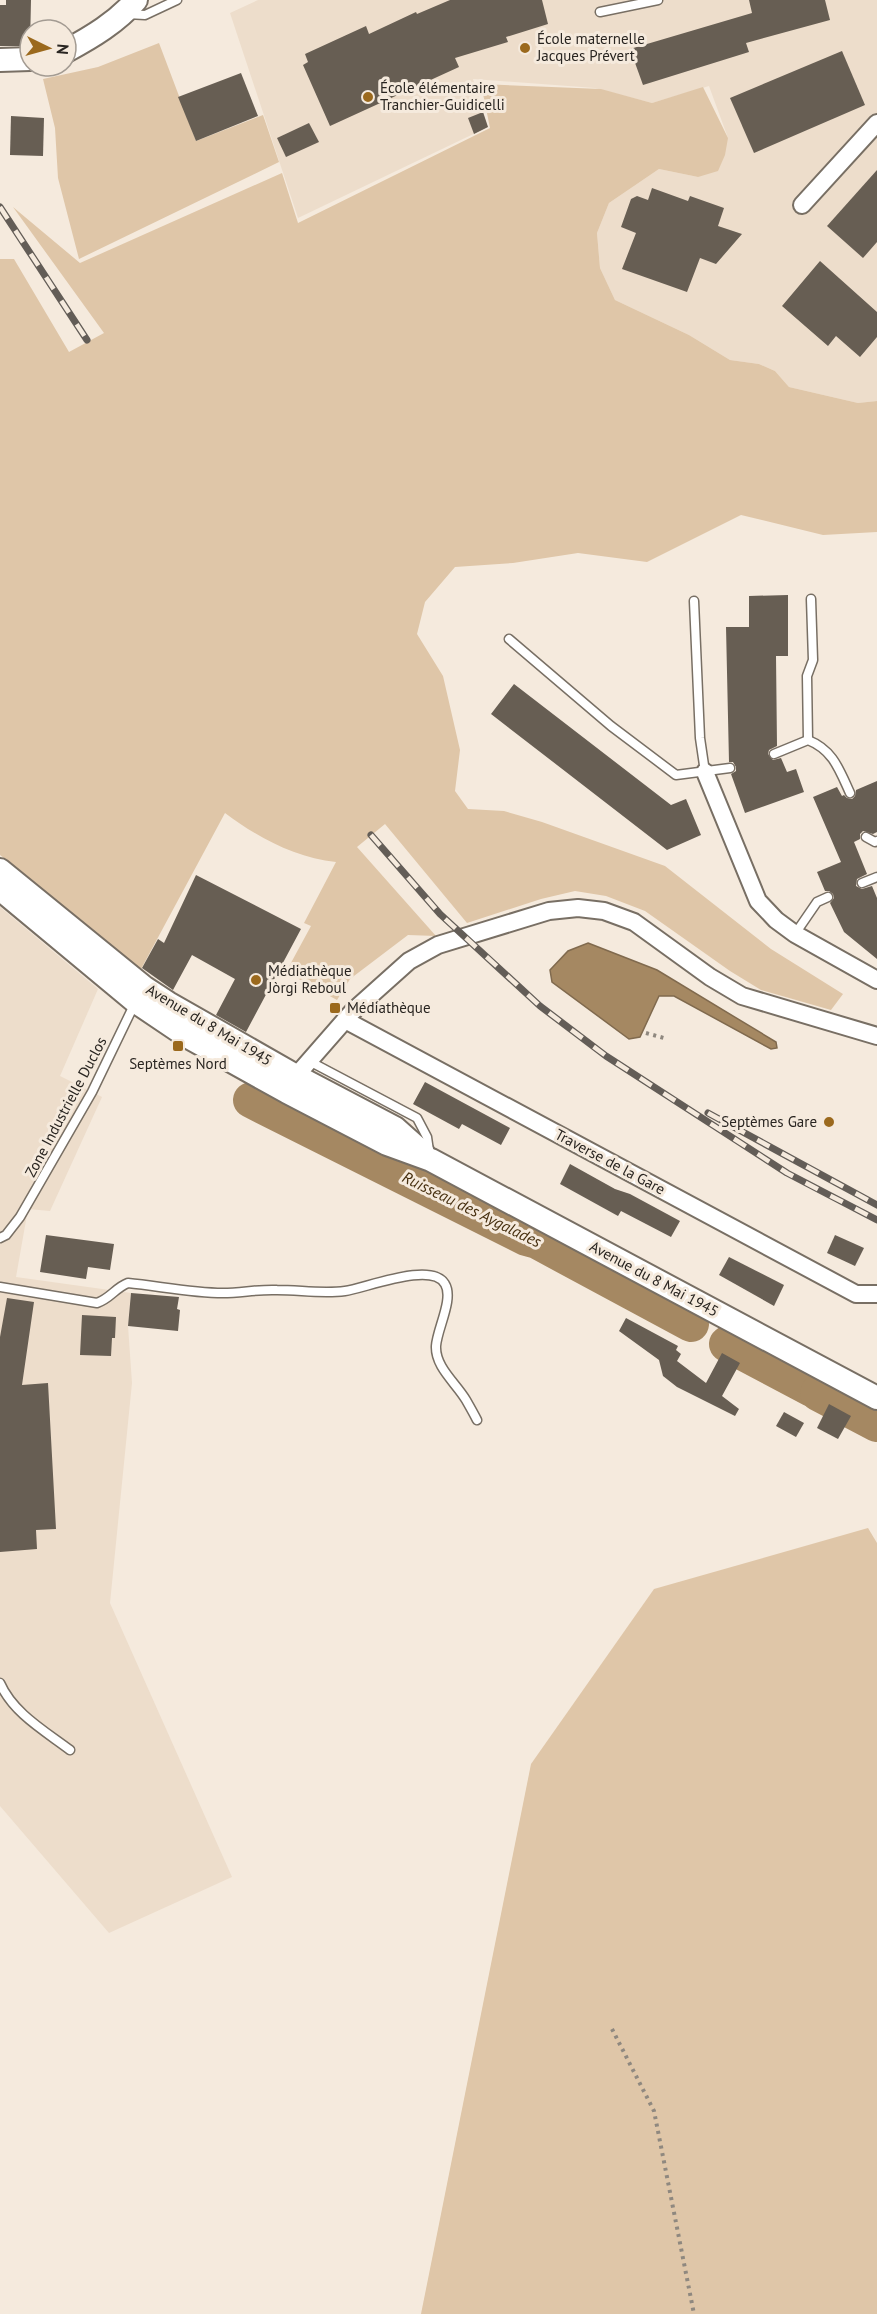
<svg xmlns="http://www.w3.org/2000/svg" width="877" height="2314" viewBox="0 0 877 2314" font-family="'PT Sans',sans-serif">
  <rect width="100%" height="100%" fill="#f5eadd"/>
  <g fill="#edddcb">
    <path d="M 258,0 L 877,0 L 877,401 L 858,403 L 789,387 L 775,371 L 759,364 L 730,360 L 689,335 L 615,300 L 600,268 L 597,233 L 609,203 L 659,169 L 698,177 L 728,138 L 709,86 L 652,103 L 595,88 L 473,79 L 488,127 L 298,218 L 230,13 Z"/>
    <path d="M 0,907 L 98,989 L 60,1076 L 102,1097 L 50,1211 L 28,1209 L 16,1277 L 131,1293 L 128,1326 L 132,1383 L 110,1603 L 232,1877 L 109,1933 L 0,1806 Z"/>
  </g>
  <g fill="#dfc6a8">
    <path d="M 159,43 L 196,141 L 263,115 L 279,162 L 79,259 L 58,178 L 55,128 L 43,79 L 98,67 Z"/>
    <path d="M 481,84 L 601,89 L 652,103 L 703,87 L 728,138 L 725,155 L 718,171 L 698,177 L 659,169 L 609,203 L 597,233 L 600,268 L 615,300 L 689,335 L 730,360 L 759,364 L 775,371 L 789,387 L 858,403 L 877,401 L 877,532 L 823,535 L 741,515 L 647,562 L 578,553 L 513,563 L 455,567 L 425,602 L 417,634 L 443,676 L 460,750 L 455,791 L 468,809 L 504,811 L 542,822 L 665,866 L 771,949 L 843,994 L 831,1010 L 761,990 L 730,971 L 645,911 L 606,896 L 575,891 L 541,899 L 467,923 L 385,824 L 357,847 L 436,936 L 408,935 L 350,979 L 337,1000 L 286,972 L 311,926 L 304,923 L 336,862 C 295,858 257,837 225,813 L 141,969 L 0,855 L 0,259 L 14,259 L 69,352 L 104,333 L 13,207 L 80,263 L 282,173 L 298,223 L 490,128 Z"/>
    <path d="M 868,1528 L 877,1543 L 877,2314 L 421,2314 L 531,1764 L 654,1589 Z"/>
  </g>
  <path fill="#a58862" stroke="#806a4e" stroke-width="1.5" d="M 588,943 L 657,970 L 776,1042 L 777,1048 L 771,1049 L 674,996 L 659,996 L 640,1037 L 629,1039 L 552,982 L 550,970 L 568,951 Z"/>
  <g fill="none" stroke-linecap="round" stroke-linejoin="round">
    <g stroke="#a58862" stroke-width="36">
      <path d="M 251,1100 L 526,1238 L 537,1241 L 691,1324"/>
      <path d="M 727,1344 L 812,1389"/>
      <path d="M 818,1393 L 877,1424"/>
    </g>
  </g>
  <g fill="#675e53">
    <path d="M 6,0 L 31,0 L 30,46 L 0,46 L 0,5 L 6,5 Z"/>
    <path d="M 450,0 L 542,0 L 548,24 L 506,37 L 508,42 L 455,58 L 459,67 L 330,126 L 303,65 L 308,62 L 305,54 L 366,26 L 369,34 L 416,12 L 417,14 Z"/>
    <path d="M 749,0 L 825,0 L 830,20 L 746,43 L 749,52 L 643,85 L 630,49 L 752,13 Z"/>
    <path d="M 842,51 L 865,105 L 754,153 L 730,98 Z"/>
    <path d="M 241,73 L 258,116 L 196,141 L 178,97 Z"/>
    <path d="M 483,112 L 488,127 L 474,134 L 468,118 Z"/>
    <path d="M 11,116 L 44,118 L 43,156 L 10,155 Z"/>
    <path d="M 309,123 L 319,142 L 286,157 L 277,138 Z"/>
    <path d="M 877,170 L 877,242 L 863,258 L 827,226 Z"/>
    <path d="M 652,188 L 688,201 L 690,196 L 724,208 L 718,226 L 742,234 L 716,264 L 700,258 L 687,292 L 622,269 L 636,233 L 621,227 L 631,199 L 637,196 L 648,200 Z"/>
    <path d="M 820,261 L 877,312 L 877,337 L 860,357 L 836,336 L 828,346 L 782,306 Z"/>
    <path d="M 788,595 L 788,656 L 776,656 L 777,746 L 769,750 L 768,754 L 773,760 L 781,758 L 787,772 L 796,769 L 804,792 L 745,813 L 731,774 L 736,771 L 736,767 L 733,762 L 729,762 L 726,627 L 749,627 L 749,596 Z"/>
    <path d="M 514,684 L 671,805 L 686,799 L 701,835 L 667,850 L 491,714 Z"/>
    <path d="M 877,781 L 877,832 L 873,834 L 863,831 L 860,834 L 860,839 L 854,842 L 867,874 L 857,879 L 856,886 L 862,889 L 872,886 L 877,898 L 877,959 L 844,932 L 830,903 L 834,898 L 833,894 L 829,891 L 825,891 L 817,872 L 841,862 L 813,797 L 837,787 L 842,796 L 844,795 L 847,798 L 852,799 L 855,796 L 856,790 Z"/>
    <path d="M 196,875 L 301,929 L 246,1032 L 216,1015 L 235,979 L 192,955 L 173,990 L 142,968 L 158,939 L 164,943 Z"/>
    <path d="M 425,1082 L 510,1128 L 501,1145 L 462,1124 L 459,1129 L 413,1104 Z"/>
    <path d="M 570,1164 L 615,1189 L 630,1194 L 680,1221 L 671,1237 L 621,1211 L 618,1216 L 560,1184 Z"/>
    <path d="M 46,1235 L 114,1244 L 110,1270 L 88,1267 L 86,1279 L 40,1272 Z"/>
    <path d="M 835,1235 L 864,1248 L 855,1266 L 827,1253 Z"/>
    <path d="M 729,1257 L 784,1285 L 774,1306 L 719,1275 Z"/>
    <path d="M 131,1293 L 179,1297 L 177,1309 L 180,1310 L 178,1331 L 128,1326 Z"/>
    <path d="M 7,1298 L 34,1302 L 22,1385 L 48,1383 L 56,1529 L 36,1530 L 37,1549 L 0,1552 L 0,1337 Z"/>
    <path d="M 82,1315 L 116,1317 L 115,1338 L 112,1338 L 111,1356 L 80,1355 Z"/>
    <path d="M 626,1318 L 678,1346 L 676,1350 L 681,1354 L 677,1361 L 706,1383 L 722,1353 L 740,1363 L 722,1396 L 739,1409 L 735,1416 L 677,1387 L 663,1376 L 659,1360 L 619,1331 Z"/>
    <path d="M 829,1404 L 851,1416 L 838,1439 L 817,1428 Z"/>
    <path d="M 784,1412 L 804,1423 L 796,1437 L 776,1426 Z"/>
  </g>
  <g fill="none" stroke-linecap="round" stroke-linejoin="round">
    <g stroke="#786f64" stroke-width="11">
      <g id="service">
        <path d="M 600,12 L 658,0"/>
        <path d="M 127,14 L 145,15 L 177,0"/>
        <path d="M 694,601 L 700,738 L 705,772"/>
        <path d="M 509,639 L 611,726 L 676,775 L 730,768"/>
        <path d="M 808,740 L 807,676 L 813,660 L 811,599"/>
        <path d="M 774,754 L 808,740 C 833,750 839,769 850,793"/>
        <path d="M 866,837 L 875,842 L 877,841"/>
        <path d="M 862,883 L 877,877"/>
        <path d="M 795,934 L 817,902 L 828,897"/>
        <path d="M 309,1061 L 417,1118 L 427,1137 L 429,1151"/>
        <path d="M 0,1238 L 6,1235 L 20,1217 L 92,1092 L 135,1003"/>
        <path d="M 0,1287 L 97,1303 C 111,1298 115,1288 128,1283 C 159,1286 191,1293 223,1293 C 241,1293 259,1289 277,1290 C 300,1290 322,1294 345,1291 C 366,1288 432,1261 445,1284 C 454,1299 437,1329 436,1346 C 435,1367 456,1383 466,1400 C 470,1407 474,1414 477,1420"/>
        <path d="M 0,1683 C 13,1713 45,1731 70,1750"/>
      </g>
    </g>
    <g stroke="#786f64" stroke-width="20">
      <g id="minor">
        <path d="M 802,205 L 877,123"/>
        <path d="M 705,772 L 758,901 L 776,920 L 795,934 L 877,980"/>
        <path d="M 345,1020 L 856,1294 L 877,1294"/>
        <path d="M 291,1085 L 296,1076 L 352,1012 L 409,961 L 438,945 L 549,911 L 578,908 L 604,911 L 634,922 L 710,977 L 742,996 L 877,1036"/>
      </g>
    </g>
    <g stroke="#786f64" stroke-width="26">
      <g id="secondary">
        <path d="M 66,51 C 92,37 117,22 136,0"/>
        <path d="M 0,60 L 30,59"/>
        <path d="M 0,870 L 145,988 L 168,1003 L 296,1076 L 395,1128 L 423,1153"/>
        <path d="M 0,889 L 136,1002 L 188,1037 L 287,1092 L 387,1144 L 431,1160 L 877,1398"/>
      </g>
    </g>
    <g stroke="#8f887f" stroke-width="4" stroke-dasharray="3 4.5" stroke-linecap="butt">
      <path d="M 646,1033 L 664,1038"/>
      <path d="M 612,2029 L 654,2111 L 694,2314"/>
    </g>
    <use href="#service" stroke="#fff" stroke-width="8"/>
    <use href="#minor" stroke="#fff" stroke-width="16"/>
    <use href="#secondary" stroke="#fff" stroke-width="22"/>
    <g stroke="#635d57" stroke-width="7">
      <g id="rail">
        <path d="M 0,207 L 87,340"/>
        <path d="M 371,835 L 440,914 L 540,1006 L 606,1056 L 787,1173 L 877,1220"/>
        <path d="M 708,1113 L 877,1205"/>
      </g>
    </g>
    <use href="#rail" stroke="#f5eadd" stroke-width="4.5" stroke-dasharray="14" stroke-linecap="butt"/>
  </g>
  <g fill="#9b691d" stroke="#f5eadd" stroke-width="2">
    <circle cx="525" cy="48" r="6"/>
    <circle cx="368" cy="97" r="6"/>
    <circle cx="256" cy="980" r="6"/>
    <rect x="329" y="1002" width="12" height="12" rx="3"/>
    <rect x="172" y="1040" width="12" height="12" rx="3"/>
    <circle cx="829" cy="1122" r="6"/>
  </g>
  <g text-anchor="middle" stroke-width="6" stroke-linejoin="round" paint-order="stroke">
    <g font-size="15" fill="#292521" stroke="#f5eadd" text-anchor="start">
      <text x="537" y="44">École maternelle<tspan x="537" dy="17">Jacques Prévert</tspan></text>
      <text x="380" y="93">École élémentaire<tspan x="380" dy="17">Tranchier-Guidicelli</tspan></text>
      <text x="268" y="976">Médiathèque<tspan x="268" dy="17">Jòrgi Reboul</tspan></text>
      <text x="347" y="1013">Médiathèque</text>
      <text x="178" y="1069" text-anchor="middle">Septèmes Nord</text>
      <text x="817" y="1127" text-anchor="end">Septèmes Gare</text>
    </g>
    <g font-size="15" fill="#292521" stroke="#f5eadd">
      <text transform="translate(209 1025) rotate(31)" y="5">Avenue du 8 Mai 1945</text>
      <text transform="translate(66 1107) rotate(-62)" y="5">Zone Industrielle Duclos</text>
      <text transform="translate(610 1162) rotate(28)" y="5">Traverse de la Gare</text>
      <text transform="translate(654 1279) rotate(28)" y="5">Avenue du 8 Mai 1945</text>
    </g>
    <g font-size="16" font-style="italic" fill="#462f0f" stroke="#f5eadd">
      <text transform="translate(472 1209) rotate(26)" y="6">Ruisseau des Aygalades</text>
    </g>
  </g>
  <g transform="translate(48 48) rotate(95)"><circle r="28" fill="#f5eadd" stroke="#a39b92" stroke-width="1.5"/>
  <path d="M0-4.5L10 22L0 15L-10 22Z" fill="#9b691d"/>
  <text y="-9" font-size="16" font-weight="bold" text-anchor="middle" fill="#292521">N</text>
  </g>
</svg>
